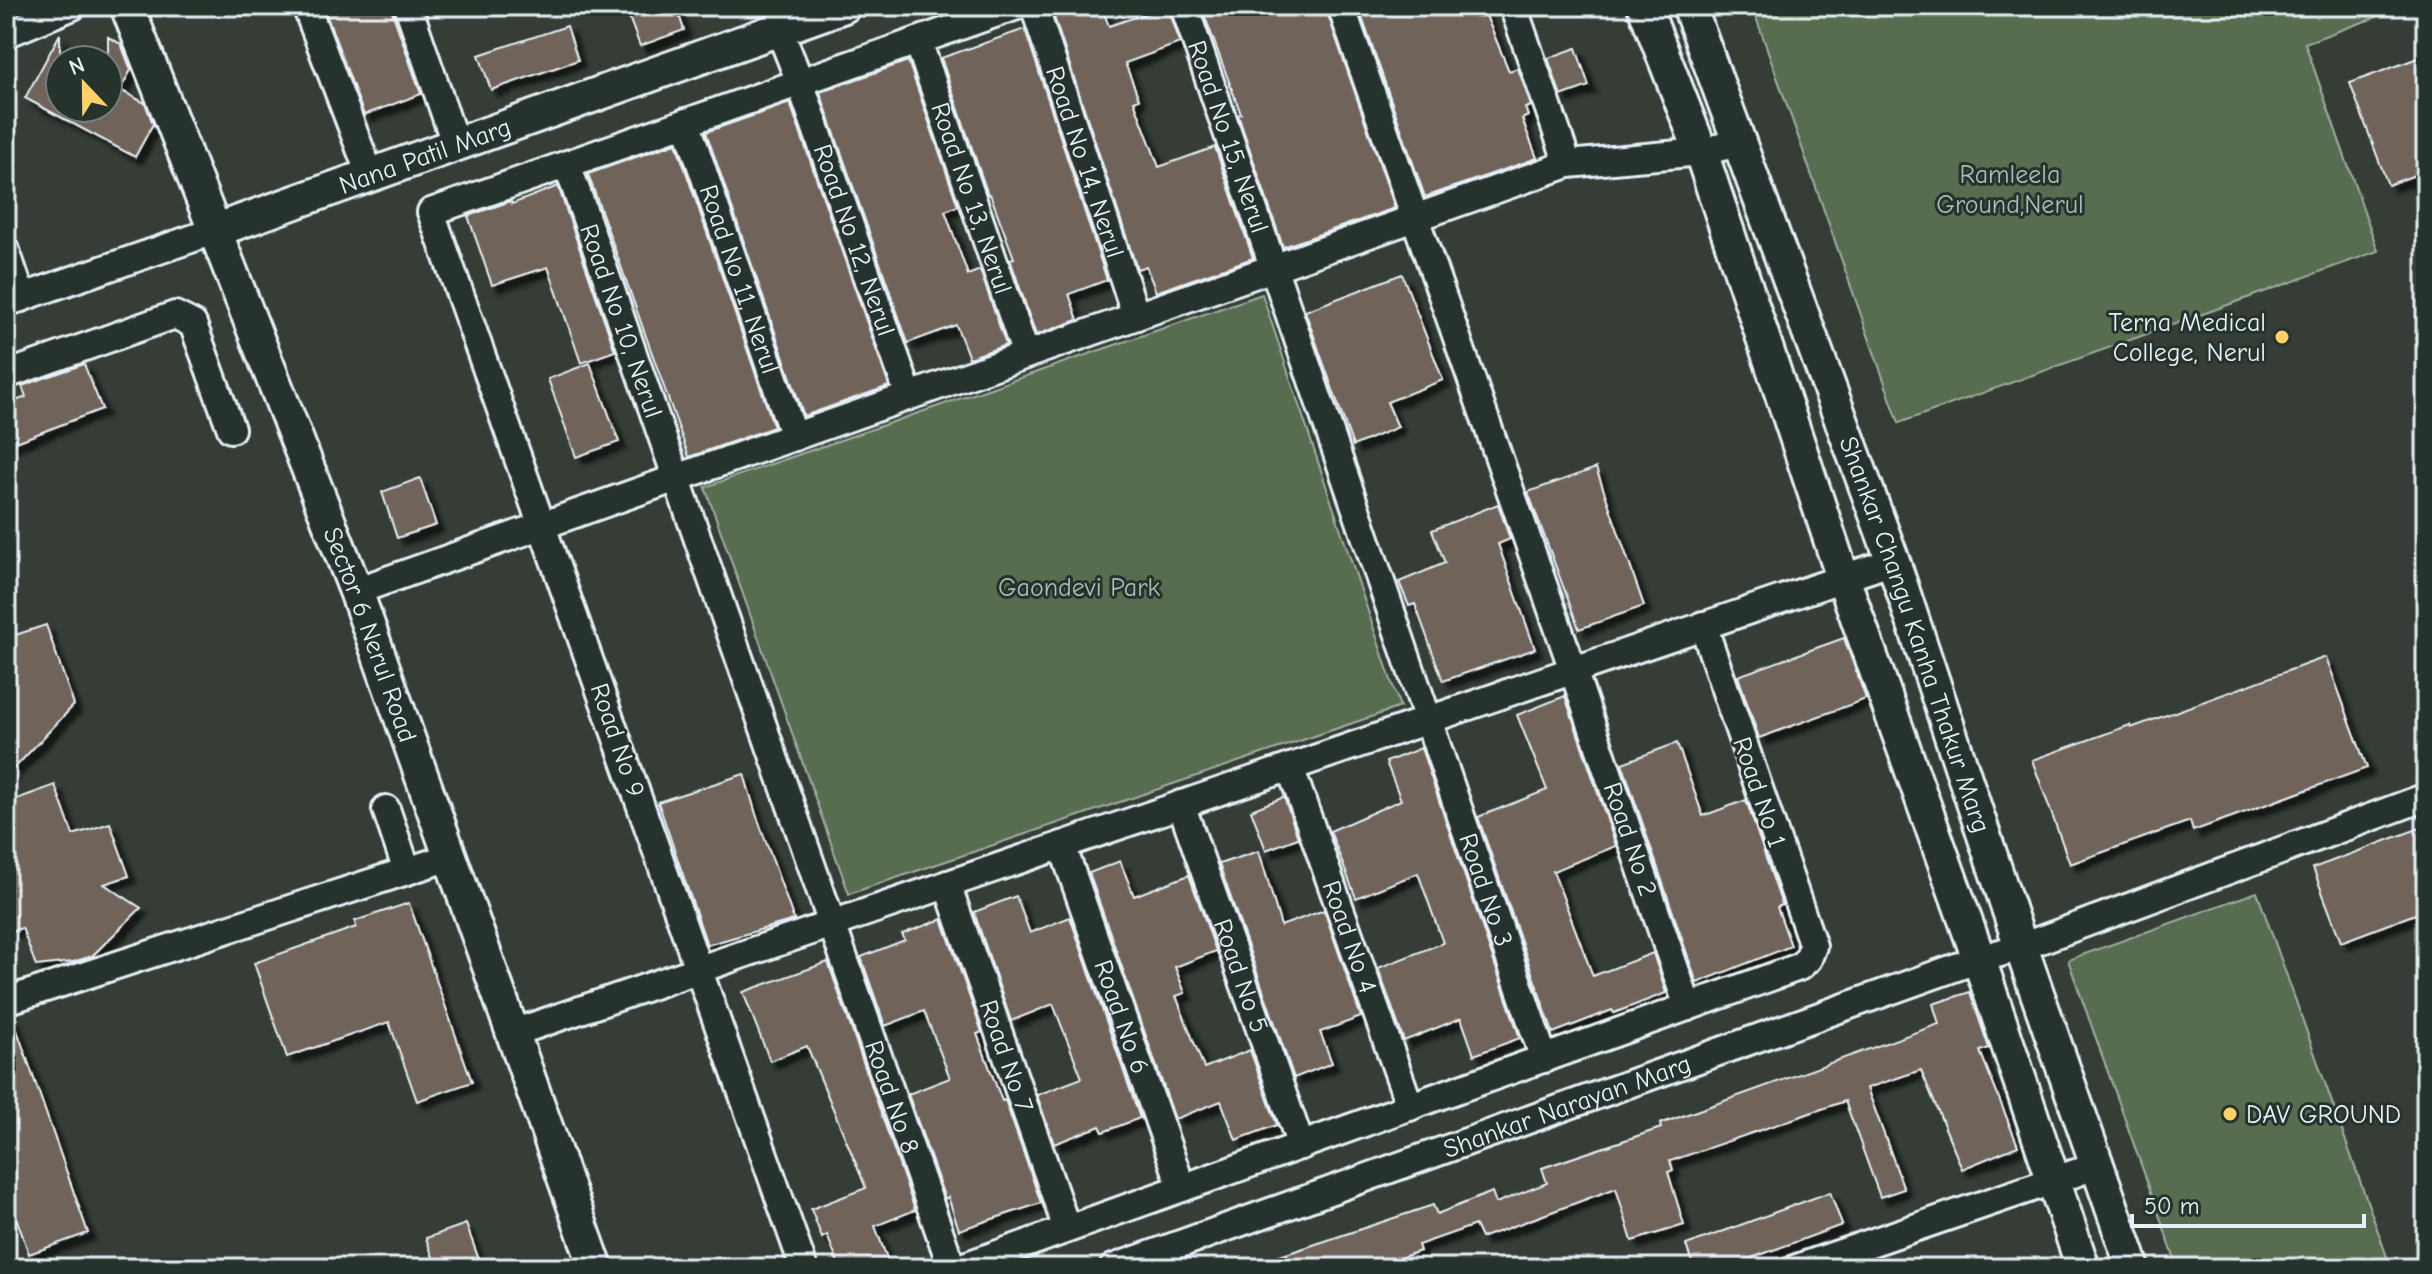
<svg xmlns="http://www.w3.org/2000/svg" width="2432" height="1274" viewBox="0 0 2432 1274" font-family="'Comic Neue',sans-serif">
  <defs>
    <filter id="shadow"><feDropShadow dx="7" dy="7" stdDeviation="2" flood-color="#0009"/></filter>
  </defs>
  <rect width="100%" height="100%" fill="#353d36"/>
  <filter id="ink" filterUnits="userSpaceOnUse"><feTurbulence type="fractalNoise" baseFrequency=".0125" numOctaves="2"/><feDisplacementMap in="SourceGraphic" scale="16" xChannelSelector="R" yChannelSelector="G"/><feConvolveMatrix kernelMatrix="1 2 1 2 8 2 1 2 1" color-interpolation-filters="sRGB"/></filter>
  <g filter="url(#ink)">
    <g fill="#586d50" stroke="#a0afa4" stroke-width="2">
      <path d="M 1752,6 L 2407,6 L 2305,43 L 2378,251 L 1899,423 Z"/>
      <path d="M 1262,294 L 1400,707 L 849,894 L 705,487 Z"/>
      <path d="M 2257,892 L 2391,1268 L 2178,1268 L 2068,960 Z"/>
    </g>
    <g fill="#70645a" stroke="#e8f1f8" stroke-width="2" filter="url(#shadow)">
      <path d="M 323,6 L 390,6 L 421,94 L 364,115 Z"/>
      <path d="M 643,6 L 676,6 L 684,30 L 640,46 L 627,12 Z"/>
      <path d="M 1075,6 L 1101,6 L 1109,26 L 1168,6 L 1180,43 L 1125,63 L 1139,99 L 1134,101 L 1159,167 L 1215,147 L 1253,258 L 1156,292 L 1146,266 L 1137,269 L 1053,14 Z"/>
      <path d="M 1201,6 L 1325,6 L 1395,208 L 1283,247 L 1238,115 L 1241,114 Z"/>
      <path d="M 1358,6 L 1482,6 L 1509,71 L 1518,68 L 1531,106 L 1525,108 L 1528,116 L 1522,119 L 1537,158 L 1425,197 Z"/>
      <path d="M 567,26 L 578,60 L 491,90 L 479,55 Z"/>
      <path d="M 1025,29 L 1107,280 L 1069,294 L 1078,320 L 1036,335 L 1010,259 L 1014,258 L 990,194 L 988,195 L 941,58 Z"/>
      <path d="M 60,34 L 60,108 L 108,108 L 108,37 L 121,44 L 131,70 L 120,90 L 145,103 L 153,124 L 135,157 L 25,98 Z"/>
      <path d="M 1576,48 L 1589,86 L 1561,96 L 1548,58 Z"/>
      <path d="M 2426,55 L 2426,171 L 2388,185 L 2350,83 Z"/>
      <path d="M 908,61 L 958,206 L 945,211 L 968,275 L 980,270 L 1006,345 L 969,358 L 956,325 L 908,343 L 820,92 Z"/>
      <path d="M 790,103 L 889,386 L 804,416 L 706,132 Z"/>
      <path d="M 676,143 L 774,427 L 689,457 L 588,174 Z"/>
      <path d="M 558,186 L 615,351 L 581,363 L 548,267 L 492,285 L 468,216 L 511,201 L 512,204 Z"/>
      <path d="M 1402,274 L 1443,380 L 1387,402 L 1398,427 L 1353,446 L 1305,311 Z"/>
      <path d="M 590,363 L 619,442 L 576,457 L 548,379 Z"/>
      <path d="M 84,364 L 102,409 L 6,446 L 6,405 L 26,397 L 22,386 Z"/>
      <path d="M 1596,468 L 1644,606 L 1579,629 L 1528,492 Z"/>
      <path d="M 420,478 L 436,525 L 397,538 L 382,492 Z"/>
      <path d="M 1498,504 L 1510,539 L 1498,544 L 1535,649 L 1443,681 L 1415,604 L 1409,606 L 1399,582 L 1445,563 L 1432,530 Z"/>
      <path d="M 46,625 L 74,705 L 6,777 L 6,638 Z"/>
      <path d="M 1844,638 L 1866,699 L 1759,738 L 1738,676 Z"/>
      <path d="M 2326,657 L 2367,768 L 2193,831 L 2190,821 L 2070,864 L 2032,760 L 2130,725 L 2131,728 Z"/>
      <path d="M 1565,696 L 1616,846 L 1553,871 L 1593,976 L 1653,953 L 1666,993 L 1614,1013 L 1612,1010 L 1553,1033 L 1478,817 L 1547,790 L 1517,715 Z"/>
      <path d="M 1677,743 L 1703,816 L 1746,800 L 1782,905 L 1777,907 L 1791,946 L 1697,983 L 1622,763 Z"/>
      <path d="M 1421,748 L 1520,1038 L 1474,1055 L 1461,1018 L 1404,1041 L 1378,968 L 1443,943 L 1418,873 L 1356,898 L 1330,831 L 1401,800 L 1386,762 Z"/>
      <path d="M 744,774 L 756,814 L 794,920 L 707,945 L 658,802 Z"/>
      <path d="M 55,785 L 73,835 L 110,823 L 129,876 L 104,884 L 141,908 L 92,956 L 73,962 L 36,966 L 22,928 L 6,933 L 6,803 Z"/>
      <path d="M 1284,797 L 1298,838 L 1266,850 L 1251,810 Z"/>
      <path d="M 2420,828 L 2426,845 L 2426,910 L 2341,942 L 2313,868 Z"/>
      <path d="M 1259,851 L 1281,926 L 1324,910 L 1361,1017 L 1320,1032 L 1332,1063 L 1294,1078 L 1219,864 Z"/>
      <path d="M 1120,861 L 1134,896 L 1189,875 L 1216,951 L 1175,967 L 1185,993 L 1176,996 L 1204,1068 L 1250,1050 L 1277,1125 L 1236,1140 L 1221,1101 L 1175,1119 L 1089,873 Z"/>
      <path d="M 1016,896 L 1030,933 L 1070,917 L 1140,1118 L 1103,1132 L 1100,1126 L 1054,1144 L 1037,1095 L 1082,1078 L 1053,1004 L 1011,1021 L 974,912 Z"/>
      <path d="M 409,903 L 472,1082 L 417,1101 L 389,1022 L 287,1057 L 254,963 L 356,927 L 355,921 Z"/>
      <path d="M 942,919 L 982,1032 L 977,1034 L 1002,1101 L 1005,1100 L 1041,1203 L 959,1230 L 948,1197 L 945,1199 L 908,1094 L 950,1078 L 924,1011 L 885,1026 L 861,957 L 905,940 L 902,934 Z"/>
      <path d="M 828,962 L 915,1210 L 875,1226 L 888,1261 L 870,1268 L 840,1268 L 827,1235 L 822,1238 L 811,1209 L 866,1188 L 807,1046 L 770,1061 L 743,992 Z"/>
      <path d="M 1970,992 L 1989,1048 L 1980,1051 L 2018,1146 L 1962,1169 L 1921,1070 L 1867,1088 L 1904,1189 L 1880,1197 L 1845,1101 L 1670,1161 L 1673,1170 L 1668,1172 L 1684,1225 L 1632,1241 L 1616,1188 L 1481,1238 L 1475,1225 L 1418,1245 L 1420,1251 L 1370,1268 L 1257,1268 L 1256,1264 L 1433,1205 L 1437,1214 L 1492,1192 L 1496,1203 L 1547,1183 L 1542,1168 L 1661,1128 L 1660,1124 L 1939,1024 L 1933,1004 Z"/>
      <path d="M 12,1016 L 88,1233 L 29,1254 L 6,1189 L 6,1017 Z"/>
      <path d="M 1830,1192 L 1842,1225 L 1724,1268 L 1694,1268 L 1686,1245 Z"/>
      <path d="M 466,1224 L 482,1268 L 437,1268 L 426,1238 Z"/>
    </g>
    <g fill="none" stroke-linecap="round" stroke-linejoin="round">
      <g stroke="#e8f1f8" stroke-width="32">
        <g id="minor">
          <path d="M 306,6 L 370,175"/>
          <path d="M 408,6 L 456,146"/>
          <path id="s1" d="M 1034,6 L 1136,316"/>
          <path id="s2" d="M 1184,6 L 1544,1059"/>
          <path id="s3" d="M 1341,6 L 1573,670 L 1688,1007"/>
          <path d="M 1513,6 L 1568,164"/>
          <path id="s4" d="M 779,29 L 800,82 L 909,396"/>
          <path d="M 6,34 L 73,6"/>
          <path id="s5" d="M 918,41 L 1026,355"/>
          <path id="s6" d="M 686,122 L 794,437"/>
          <path id="s7" d="M 567,164 L 952,1268"/>
          <path d="M 6,251 L 22,298"/>
          <path d="M 6,303 L 214,231"/>
          <path d="M 6,375 L 175,315 L 193,324 L 231,429"/>
          <path d="M 356,591 L 1568,164 L 1701,152 L 1738,143"/>
          <path id="s8" d="M 1290,767 L 1410,1107"/>
          <path id="s9" d="M 1181,804 L 1301,1146"/>
          <path d="M 386,809 L 407,871"/>
          <path id="s10" d="M 1062,845 L 1182,1188"/>
          <path id="s11" d="M 947,884 L 1067,1229"/>
          <path d="M 6,1001 L 450,857"/>
          <path d="M 513,1033 L 1893,561"/>
          <path d="M 804,1268 L 431,212 L 1017,6"/>
          <path d="M 959,1268 L 1799,967 L 1808,959 L 1813,946 L 1703,625"/>
          <path id="s12" d="M 1113,1268 L 1979,959 L 2021,947 L 2426,797"/>
          <path d="M 1797,1268 L 2096,1166"/>
        </g>
      </g>
      <g stroke="#e8f1f8" stroke-width="38">
        <g id="tertiary">
          <path id="s13" d="M 127,6 L 356,591 L 596,1268"/>
          <path d="M 1644,6 L 1701,152 L 1843,578 L 1979,959 L 2083,1268"/>
          <path id="s14" d="M 1689,6 L 1893,561 L 2021,947 L 2133,1268"/>
          <path id="s15" d="M 214,231 L 844,6"/>
        </g>
      </g>
      <use href="#minor" stroke="#26332d" stroke-width="26"/>
      <use href="#tertiary" stroke="#26332d" stroke-width="32"/>
    </g>
  </g>
  <g fill="#ffd166" stroke="#26332d" stroke-width="3">
    <circle cx="2282" cy="337" r="8"/>
    <circle cx="2230" cy="1114" r="8"/>
  </g>
  <g text-anchor="middle" stroke-width="6" stroke-linejoin="round" paint-order="stroke">
    <g font-size="26" fill="#e8f1f8" stroke="#26332d">
      <text dy="9" stroke="none"><textPath href="#s2" startOffset="138">Road No 15, Nerul</textPath></text>
      <text dy="9" stroke="none"><textPath href="#s15" startOffset="224">Nana Patil Marg</textPath></text>
      <text dy="9" stroke="none"><textPath href="#s1" startOffset="164">Road No 14, Nerul</textPath></text>
      <text dy="9" stroke="none"><textPath href="#s5" startOffset="166">Road No 13, Nerul</textPath></text>
      <text dy="9" stroke="none"><textPath href="#s4" startOffset="224">Road No 12, Nerul</textPath></text>
      <text dy="9" stroke="none"><textPath href="#s6" startOffset="166">Road No 11, Nerul</textPath></text>
      <text dy="9" stroke="none"><textPath href="#s7" startOffset="166">Road No 10, Nerul</textPath></text>
      <text dy="9" stroke="none"><textPath href="#s13" startOffset="674">Sector 6 Nerul Road</textPath></text>
      <text dy="9" stroke="none"><textPath href="#s14" startOffset="668">Shankar Changu Kanha Thakur Marg</textPath></text>
      <text transform="translate(618 740) rotate(71)" y="9">Road No 9</text>
      <text transform="translate(1760 792) rotate(71)" y="9">Road No 1</text>
      <text dy="9" stroke="none"><textPath href="#s3" startOffset="882">Road No 2</textPath></text>
      <text dy="9" stroke="none"><textPath href="#s2" startOffset="934">Road No 3</textPath></text>
      <text dy="9" stroke="none"><textPath href="#s8" startOffset="180">Road No 4</textPath></text>
      <text dy="9" stroke="none"><textPath href="#s9" startOffset="182">Road No 5</textPath></text>
      <text dy="9" stroke="none"><textPath href="#s10" startOffset="182">Road No 6</textPath></text>
      <text dy="9" stroke="none"><textPath href="#s11" startOffset="182">Road No 7</textPath></text>
      <text dy="9" stroke="none"><textPath href="#s7" startOffset="988">Road No 8</textPath></text>
      <text dy="9" stroke="none"><textPath href="#s12" startOffset="482">Shankar Narayan Marg</textPath></text>
    </g>
    <g font-size="26" fill="#aebcb5" stroke="#26332d">
      <text x="2010" y="183">Ramleela<tspan x="2010" dy="30">Ground,Nerul</tspan></text>
      <text x="1079" y="596">Gaondevi Park</text>
    </g>
    <g font-size="26" fill="#e8f1f8" stroke="#26332d" text-anchor="end">
      <text x="2266" y="331">Terna Medical<tspan x="2266" dy="30">College, Nerul</tspan></text>
      <text x="2246" y="1123" text-anchor="start">DAV GROUND</text>
    </g>
  </g>
  <rect width="2432" height="1274" fill="none" stroke="#26332d" stroke-width="32"/>
  <rect x="16" y="16" width="2400" height="1242" fill="none" stroke="#e8f1f8" stroke-width="3" filter="url(#ink)"/>
  <g transform="translate(84 84) rotate(338)"><circle r="38" fill="#26332d" stroke="#747f7e" stroke-width="2"/>
  <path d="M0-6L14 30L0 20L-14 30Z" fill="#ffd166"/>
  <text y="-12" font-size="22" font-weight="bold" text-anchor="middle" fill="#e8f1f8">N</text>
  </g>
  <path d="M2132 1214v12h232v-12" fill="none" stroke="#e8f1f8" stroke-width="4"/>
  <text x="2144" y="1214" font-size="24" fill="#e8f1f8" stroke="#26332d" stroke-width="6" paint-order="stroke">50 m</text>
</svg>
